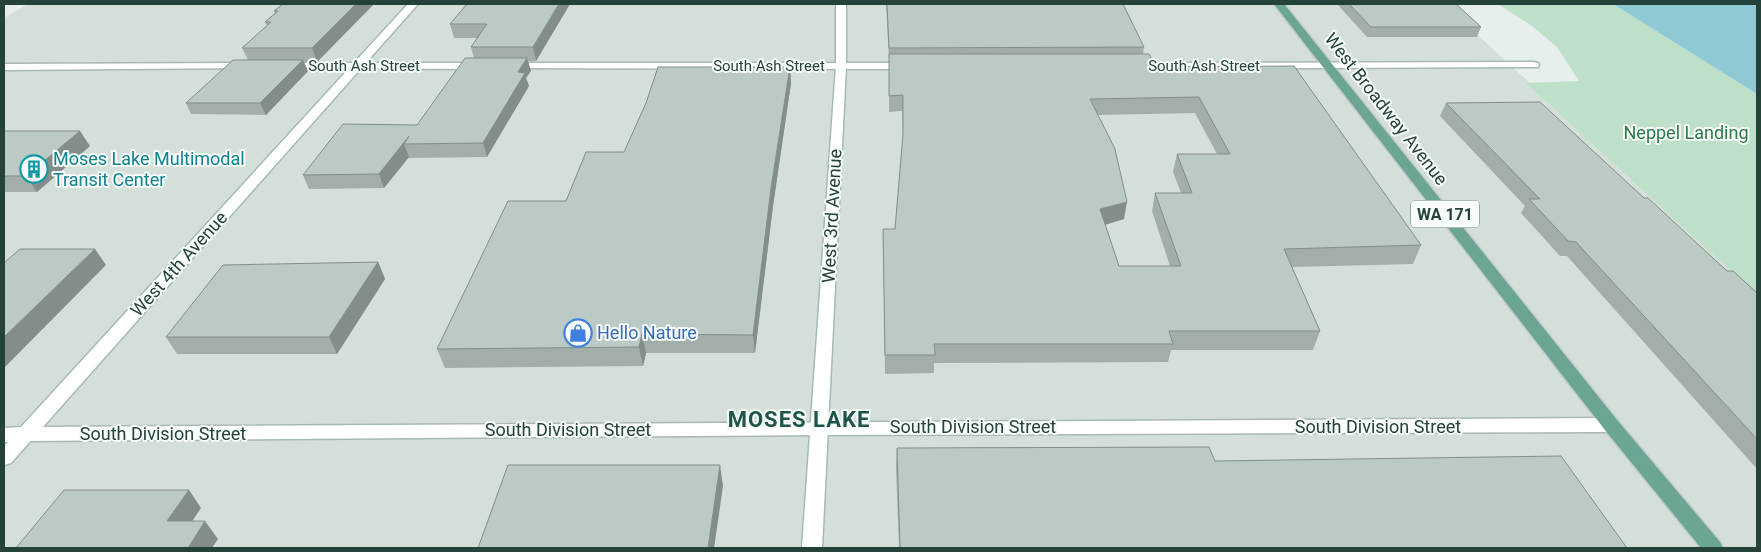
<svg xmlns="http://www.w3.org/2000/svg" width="1761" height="552" viewBox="0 0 1761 552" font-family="Roboto,sans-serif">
  <rect width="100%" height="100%" fill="#e6efeb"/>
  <path fill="#d4dfda" d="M 28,4 L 1444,4 L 1757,292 L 1757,548 L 4,548 L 4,18 Z"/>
  <path fill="#bfe0c8" d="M 1498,4 L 1613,4 L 1757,94 L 1757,295 L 1526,83 L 1579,81 L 1557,47 L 1532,26 Z"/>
  <path fill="#8ec9d4" d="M 1613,4 L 1757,4 L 1757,94 Z"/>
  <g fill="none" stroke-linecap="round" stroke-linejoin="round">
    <g stroke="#a8b8b2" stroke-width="3">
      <g id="tertiary">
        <path d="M 1534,62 L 1538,63 L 1539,65 L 1538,67 L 1136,69 L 1131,66 L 1136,63 Z"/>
        <path d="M 245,63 L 249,64 L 250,66 L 249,68 L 4,70 L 4,64 Z"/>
        <path d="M 286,63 L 478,63 L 483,66 L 478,69 L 282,68 L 281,66 L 282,64 Z"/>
        <path d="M 511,63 L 910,63 L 915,66 L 910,69 L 507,68 L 506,66 Z"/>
        <path d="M 1611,418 L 1617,420 L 1620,425 L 1617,430 L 1611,432 L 819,435 L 25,441 L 19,439 L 16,434 L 19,429 L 25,427 Z"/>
      </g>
    </g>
    <g stroke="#a4bbb3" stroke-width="3">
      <g id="secondary">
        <path d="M 408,4 L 418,4 L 11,463 L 4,465 L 4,446 L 8,442 L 4,442 L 4,428 L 21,427 Z"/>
        <path d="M 836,4 L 846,4 L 846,66 L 822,548 L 802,548 L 836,66 Z"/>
      </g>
    </g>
    <g stroke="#c2cac8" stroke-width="3">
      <path id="primary" d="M 1274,4 L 1284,4 L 1617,420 L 1720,542 L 1723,548 L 1701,548 L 1605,430 Z"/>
    </g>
    <use href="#tertiary" fill="#fff" fill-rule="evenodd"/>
    <use href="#secondary" fill="#fff" fill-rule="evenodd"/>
    <use href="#primary" fill="#6aa596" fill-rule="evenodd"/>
  </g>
  <g fill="#a1aea9" fill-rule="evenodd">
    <path d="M 283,4 L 374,4 L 317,62 L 304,62 L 308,71 L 266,115 L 191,114 L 186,103 L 248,60 L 242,48 L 267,26 L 265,22 L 275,13 L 274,11 Z"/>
    <path d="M 570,4 L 536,61 L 528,61 L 531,71 L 526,78 L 529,86 L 487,157 L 409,158 L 409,157 L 384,188 L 309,189 L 303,175 L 417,125 L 474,58 L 471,47 L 477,38 L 454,38 L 450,24 Z"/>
    <path d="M 886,4 L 984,4 L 1144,47 L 1143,54 L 1156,67 L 1421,245 L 1413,264 L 1292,267 L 1320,331 L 1313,350 L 1171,350 L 1168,362 L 934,363 L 934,373 L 885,374 L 883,229 L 895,229 L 903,139 L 902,111 L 889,112 L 889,60 ZM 1195,113 L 1217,154 L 1177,154 L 1173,172 L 1181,193 L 1155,193 L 1152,211 L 1170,266 L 1119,266 L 1105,225 L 1124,219 L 1098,115 Z"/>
    <path d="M 1337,4 L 1456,4 L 1481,27 L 1477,37 L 1367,37 Z"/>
    <path d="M 790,67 L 791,83 L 773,206 L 755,353 L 646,353 L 643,366 L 445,368 L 437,349 L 566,201 L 624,152 Z"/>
    <path d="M 1446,103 L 1644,198 L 1727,271 L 1757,293 L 1757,469 L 1567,256 L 1560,256 L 1521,213 L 1525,206 L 1440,116 Z"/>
    <path d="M 4,131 L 90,146 L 37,192 L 4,192 Z"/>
    <path d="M 378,262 L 385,279 L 337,354 L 177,354 L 166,337 Z"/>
    <path d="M 897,448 L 1215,461 L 1627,548 L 899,548 L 896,467 Z"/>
  </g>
  <g fill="#838d89">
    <path d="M 356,4 L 374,4 L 317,62 L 312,48 Z"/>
    <path d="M 559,4 L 570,4 L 536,61 L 533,47 Z"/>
    <path d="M 527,58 L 531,71 L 526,78 L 529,86 L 487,157 L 483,143 L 518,72 Z"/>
    <path d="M 303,60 L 308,71 L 266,115 L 260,103 Z"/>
    <path d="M 790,67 L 791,83 L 773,206 L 755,353 L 753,335 L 771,188 Z"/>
    <path d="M 80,131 L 90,146 L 37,192 L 26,176 Z"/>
    <path d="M 409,136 L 404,144 L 409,157 L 384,188 L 379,174 Z"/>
    <path d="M 1127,202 L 1124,219 L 1097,227 L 1100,209 Z"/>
    <path d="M 95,249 L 106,265 L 4,368 L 4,337 Z"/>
    <path d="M 378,262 L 385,279 L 337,354 L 329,337 Z"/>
    <path d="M 642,334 L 646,353 L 643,366 L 639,347 Z"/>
    <path d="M 720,465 L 723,486 L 714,548 L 708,548 Z"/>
    <path d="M 189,490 L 201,508 L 180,539 L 167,521 Z"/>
    <path d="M 205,521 L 218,539 L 212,548 L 188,548 Z"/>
  </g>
  <g fill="#bbcac4" stroke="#838d89" fill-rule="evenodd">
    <path d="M 283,4 L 356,4 L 312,48 L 242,48 L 271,22 L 265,22 L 278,11 L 274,11 Z"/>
    <path d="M 467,4 L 559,4 L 533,47 L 471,47 L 487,24 L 450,24 Z"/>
    <path d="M 887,4 L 1123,4 L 1144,47 L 889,48 Z"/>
    <path d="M 1349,4 L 1456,4 L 1481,27 L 1371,27 Z"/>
    <path d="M 889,54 L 1149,54 L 1156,67 L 1294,66 L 1421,245 L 1284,249 L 1320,331 L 1169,331 L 1173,344 L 934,344 L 935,355 L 885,355 L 883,229 L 895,229 L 903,134 L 903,95 L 889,96 ZM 1199,97 L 1230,154 L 1177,154 L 1192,193 L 1155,193 L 1181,266 L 1119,266 L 1100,209 L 1127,202 L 1115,149 L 1090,99 Z"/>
    <path d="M 465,58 L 527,58 L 518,72 L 525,73 L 483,143 L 404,144 L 409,136 L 379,174 L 303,175 L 343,124 L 417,125 Z"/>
    <path d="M 233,60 L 303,60 L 260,103 L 186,103 Z"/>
    <path d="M 658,67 L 790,67 L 771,188 L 753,335 L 642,334 L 639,347 L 437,349 L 508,201 L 566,201 L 586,152 L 624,152 L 646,103 Z"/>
    <path d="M 1540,102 L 1644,198 L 1648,198 L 1727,271 L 1733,271 L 1757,293 L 1757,439 L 1576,242 L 1568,241 L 1529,199 L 1540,199 L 1446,103 Z"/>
    <path d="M 4,131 L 80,131 L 26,176 L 4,176 Z"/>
    <path d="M 20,249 L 95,249 L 4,337 L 4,263 Z"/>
    <path d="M 378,262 L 329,337 L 166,337 L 223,265 Z"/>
    <path d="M 1209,447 L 1215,461 L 1561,456 L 1627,548 L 900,548 L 897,448 Z"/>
    <path d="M 508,465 L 720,465 L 708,548 L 478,548 Z"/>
    <path d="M 64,490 L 189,490 L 167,521 L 205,521 L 188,548 L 16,548 Z"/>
  </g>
  <defs>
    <g id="building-ring" transform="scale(1.4375)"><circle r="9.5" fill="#f7fbf9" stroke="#0f9aa8" stroke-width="1.5"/><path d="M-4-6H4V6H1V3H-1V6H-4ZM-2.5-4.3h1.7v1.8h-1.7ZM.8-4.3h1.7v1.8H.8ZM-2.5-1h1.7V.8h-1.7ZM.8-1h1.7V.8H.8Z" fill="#0f9aa8"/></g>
    <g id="shop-ring" transform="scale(1.4375)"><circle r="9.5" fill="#f7fbf9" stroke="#3f7fe0" stroke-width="1.5"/><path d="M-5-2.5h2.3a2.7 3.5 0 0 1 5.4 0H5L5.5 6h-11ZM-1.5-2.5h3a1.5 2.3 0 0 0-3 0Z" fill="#3f7fe0"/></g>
  </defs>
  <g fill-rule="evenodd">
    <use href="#building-ring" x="34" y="169"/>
    <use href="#shop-ring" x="578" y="333"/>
  </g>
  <g text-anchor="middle" stroke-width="4" stroke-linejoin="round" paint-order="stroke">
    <g font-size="15" fill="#24423a" stroke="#f7fbf9">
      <text x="364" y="71">South Ash Street</text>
      <text x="769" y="71">South Ash Street</text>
      <text x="1204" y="71">South Ash Street</text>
    </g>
    <rect fill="#f7fbf9" stroke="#637a73" stroke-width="1" x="1411" y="200.5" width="68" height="27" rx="4"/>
    <g font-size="16" font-weight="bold" fill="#24423a">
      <text x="1445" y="220">WA 171</text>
    </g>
    <g font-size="18" fill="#24423a" stroke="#f7fbf9">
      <text transform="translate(1386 109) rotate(52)" y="6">West Broadway Avenue</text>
      <text transform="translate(832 216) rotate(-87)" y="6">West 3rd Avenue</text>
      <text transform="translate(179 264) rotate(-48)" y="6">West 4th Avenue</text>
      <text x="973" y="433">South Division Street</text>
      <text x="1378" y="433">South Division Street</text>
      <text x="568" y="436">South Division Street</text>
      <text x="163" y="440">South Division Street</text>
    </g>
    <g font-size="18" fill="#2d7a4b" stroke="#f7fbf9">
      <text x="1686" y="139">Neppel Landing</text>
    </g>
    <g font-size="18" fill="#0d838f" stroke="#f7fbf9" text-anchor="start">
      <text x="53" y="165">Moses Lake Multimodal<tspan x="53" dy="21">Transit Center</tspan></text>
    </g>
    <g font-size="18" fill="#366cbe" stroke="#f7fbf9" text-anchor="start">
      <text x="597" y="339">Hello Nature</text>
    </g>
    <g font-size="22" font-weight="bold" letter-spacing="1" fill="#1f5548" stroke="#f7fbf9">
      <text x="799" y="427">MOSES LAKE</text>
    </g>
  </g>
  <rect width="1761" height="552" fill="none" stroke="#24423a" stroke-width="10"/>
</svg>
